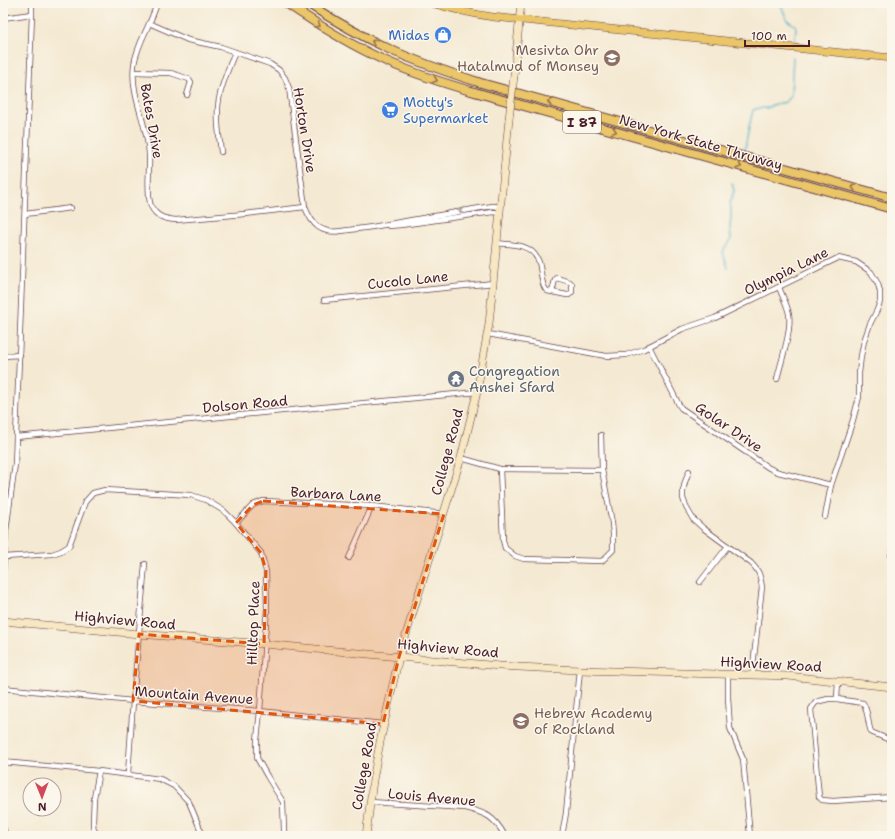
<svg xmlns="http://www.w3.org/2000/svg" width="895" height="839" viewBox="0 0 895 839" font-family="'Shantell Sans',sans-serif">
  <rect width="100%" height="100%" fill="#fbf7ec"/>
  <filter id="ink" filterUnits="userSpaceOnUse"><feTurbulence type="fractalNoise" baseFrequency=".025" numOctaves="2"/><feDisplacementMap in="SourceGraphic" scale="8" xChannelSelector="R" yChannelSelector="G"/><feConvolveMatrix kernelMatrix="1 2 1 2 8 2 1 2 1" color-interpolation-filters="sRGB"/></filter>
  <filter id="wash" filterUnits="userSpaceOnUse"><feTurbulence type="fractalNoise" baseFrequency=".012" numOctaves="4" result="noise"/><feDisplacementMap in="SourceGraphic" scale="16" xChannelSelector="R" yChannelSelector="G"/><feGaussianBlur stdDeviation="0.9" result="paint"/><feColorMatrix in="noise" values="0 0 0 0 0 0 0 0 0 0 0 0 0 0 0 0 0 1.4 0 .05"/><feComposite in="paint" operator="in"/></filter>
  <g filter="url(#wash)">
    <rect width="100%" height="100%" fill="#f4e9d2"/>
    <g fill="none" stroke-linecap="round" stroke-linejoin="round">
      <g stroke="#42abc1" stroke-width="1.5">
        <path d="M 780,3 L 787,20 L 796,26 L 795,41"/>
        <path d="M 745,149 L 748,132 L 753,110 L 759,108 L 767,108 L 772,105 L 786,102 L 791,96 L 793,57"/>
        <path d="M 728,268 L 723,253 L 725,248 L 731,240 L 730,227 L 731,218 L 731,208 L 730,203 L 734,191 L 732,183"/>
      </g>
    </g>
  </g>
  <g filter="url(#ink)">
    <g fill="none" stroke-linecap="round" stroke-linejoin="round">
      <g stroke="#643d44" stroke-width="6">
        <g id="street">
          <path d="M 157,3 C 151,25 137,43 134,65 C 130,96 148,125 149,155 C 150,170 146,193 151,206 C 156,217 165,219 176,220 L 245,214 L 305,207"/>
          <path d="M 3,18 L 32,14"/>
          <path d="M 149,23 L 188,40 L 221,47 L 270,64 L 279,70 L 285,78 L 289,88 L 305,207 C 312,225 321,234 341,231 L 372,227 L 480,208 L 493,206 L 500,207"/>
          <path d="M 134,72 L 171,73 L 189,79 L 191,82 L 187,95"/>
          <path d="M 221,152 C 219,135 216,116 219,99 C 222,83 229,67 235,52"/>
          <path d="M 25,214 L 71,208"/>
          <path d="M 389,226 L 401,225 L 493,212 L 500,213"/>
          <path d="M 497,243 C 511,245 529,243 537,258 C 540,262 540,268 541,273 C 542,279 542,286 547,291 L 567,295 L 569,295 L 572,292 L 572,284 L 570,282 L 557,278 L 555,280 L 552,292"/>
          <path d="M 324,300 L 494,283"/>
          <path d="M 488,334 L 606,356 L 626,355 L 644,349 L 682,329 L 715,318 L 838,258 L 856,262 L 871,272 L 878,284 L 880,292 L 880,302 L 877,310 L 870,324 L 864,341 L 861,356 L 859,373 L 859,397 L 853,420 L 831,485 L 825,517"/>
          <path d="M 649,346 L 678,403 L 681,408 L 769,468 L 778,472 L 831,485"/>
          <path d="M 3,356 L 20,355"/>
          <path d="M 777,379 C 781,362 792,330 789,314 C 787,304 782,296 779,287"/>
          <path d="M 16,437 L 477,392"/>
          <path d="M 461,458 L 500,469 L 602,470"/>
          <path d="M 500,469 L 503,540 L 505,548 L 515,556 L 524,559 L 602,561 L 613,550 L 613,534 L 612,523 L 602,470 L 601,435"/>
          <path d="M 689,471 L 685,482 L 683,491 L 683,498 L 686,507 L 693,519 L 703,528 L 751,563 C 760,572 760,576 762,587 L 753,666 L 753,675"/>
          <path d="M 236,523 L 253,505 L 263,501 L 372,506 L 444,514"/>
          <path d="M 891,556 L 892,552"/>
          <path d="M 4,557 L 52,554 L 61,551 L 69,546 L 85,502 L 93,493 L 105,490 L 191,495 L 206,500 L 224,511 L 236,523 L 261,553 L 266,571 L 267,608 L 260,711 L 257,740 L 257,758 L 267,776 L 283,802 L 284,831 L 286,836"/>
          <path d="M 349,558 L 372,506"/>
          <path d="M 3,571 L 6,531 L 15,464 L 32,14 L 32,3"/>
          <path d="M 700,582 L 728,546"/>
          <path d="M 728,674 L 728,698 L 730,728 L 743,759 L 750,836"/>
          <path d="M 3,688 L 133,701 L 260,711 L 383,724"/>
          <path d="M 837,699 L 838,681"/>
          <path d="M 892,741 L 871,732 C 867,721 869,713 863,703 L 837,699 L 828,699 L 816,702 L 811,709 L 819,797 L 822,800 L 833,801 L 892,797"/>
          <path d="M 3,762 L 99,771 L 160,779 L 174,786 L 189,802 L 203,836"/>
          <path d="M 128,774 L 133,701 L 145,564"/>
          <path d="M 370,802 L 465,808 C 486,813 494,816 505,836"/>
          <path d="M 3,827 L 6,836"/>
          <path d="M 94,830 L 96,833 L 100,836"/>
          <path d="M 94,836 L 93,821 L 94,798 L 99,771"/>
          <path d="M 562,836 L 566,813 L 580,670"/>
        </g>
      </g>
      <g stroke="#643d44" stroke-width="8">
        <g id="secondary">
          <path d="M 514,76 L 521,3"/>
          <path d="M 3,621 L 139,634 L 264,644 L 399,657 L 500,666 L 580,670 L 788,676 L 892,687"/>
          <path d="M 366,836 L 373,780 L 380,742 L 399,657 L 461,458 L 477,392 L 489,324 L 509,119"/>
        </g>
      </g>
      <g stroke="#643d44" stroke-width="8">
        <path id="primary" d="M 431,3 C 452,9 472,14 493,17 L 892,58"/>
      </g>
      <g stroke="#643d44" stroke-width="10">
        <g id="highway">
          <path d="M 286,3 C 318,25 350,45 386,61 C 415,74 446,84 478,93 L 892,209"/>
          <path d="M 307,3 C 333,20 361,36 389,49 C 419,63 450,73 481,83 L 892,198"/>
        </g>
      </g>
      <use href="#street" stroke="#fff" stroke-width="4.5"/>
      <use href="#secondary" stroke="#f7e8c3" stroke-width="7"/>
      <use href="#primary" stroke="#eac669" stroke-width="7"/>
      <use href="#highway" stroke="#eac669" stroke-width="8"/>
      <g stroke="#643d44" stroke-width="8" stroke-linecap="butt">
        <path id="secondary-bridge" d="M 509,119 L 514,76"/>
      </g>
      <use href="#secondary-bridge" stroke="#f7e8c3" stroke-width="7"/>
    </g>
    <defs><path id="oneway-chevron" d="M-2-3.5L2.5 0L-2 3.5" fill="none" stroke-width="1.6" stroke-linecap="round" stroke-linejoin="round"/></defs>
    <g stroke="#9a724a">
      <use href="#oneway-chevron" transform="translate(318 25) rotate(32)"/>
      <use href="#oneway-chevron" transform="translate(374 42) rotate(-154)"/>
      <use href="#oneway-chevron" transform="translate(435 80) rotate(19)"/>
      <use href="#oneway-chevron" transform="translate(550 102) rotate(-164)"/>
      <use href="#oneway-chevron" transform="translate(614 131) rotate(16)"/>
      <use href="#oneway-chevron" transform="translate(739 166) rotate(16)"/>
      <use href="#oneway-chevron" transform="translate(854 187) rotate(-164)"/>
    </g>
    <use stroke="#ae9aa0" href="#oneway-chevron" transform="translate(462 211) rotate(171)"/>
  </g>
  <path fill="#e0560e" fill-opacity="0.2" stroke="#e0560e" stroke-width="3" stroke-dasharray="8 5" stroke-linejoin="round" d="M 263,501 L 444,514 L 399,657 L 383,724 L 133,701 L 139,634 L 264,644 L 266,571 L 261,553 L 236,523 L 253,505 Z"/>
  <defs>
    <g id="shop-disc" transform="scale(0.9)"><circle r="9.5" fill="#3f7fe0" stroke="#fbf7ec"/><path d="M-5-2.5h2.3a2.7 3.5 0 0 1 5.4 0H5L5.5 6h-11ZM-1.5-2.5h3a1.5 2.3 0 0 0-3 0Z" fill="#fff"/></g>
    <g id="school-disc" transform="scale(0.9)"><circle r="9.5" fill="#8d6e63" stroke="#fbf7ec"/><path d="M0-5L7-2L0 1L-7-2ZM-4 1L0 2.5L4 1V4Q0 6-4 4Z" fill="#fff"/></g>
    <g id="supermarket-disc" transform="scale(0.9)"><circle r="9.5" fill="#3f7fe0" stroke="#fbf7ec"/><path d="M-6-5.5h2.5l.6 2H6L4.5 2H-2.5L-4.4-4H-6ZM-1.5 3.2a1.3 1.3 0 1 0 .1 0ZM3 3.2a1.3 1.3 0 1 0 .1 0Z" fill="#fff"/></g>
    <g id="temple-disc" transform="scale(0.9)"><circle r="9.5" fill="#6b7280" stroke="#fbf7ec"/><path d="M0-6L5-2H3V0L6.5 2.5H4V6H1.5V3h-3V6H-4V2.5H-6.5L-3 0V-2H-5Z" fill="#fff"/></g>
  </defs>
  <g fill-rule="evenodd">
    <use href="#shop-disc" x="443" y="35"/>
    <use href="#school-disc" x="612" y="58"/>
    <use href="#supermarket-disc" x="390" y="110"/>
    <use href="#temple-disc" x="456" y="379"/>
    <use href="#school-disc" x="521" y="721"/>
  </g>
  <g text-anchor="middle" stroke-width="3" stroke-linejoin="round" paint-order="stroke">
    <rect fill="#fbf7ec" stroke="#7f6065" stroke-width="1" x="563" y="111" width="38" height="22" rx="3"/>
    <g font-size="13" font-weight="bold" fill="#4a1f2b">
      <text x="582" y="127">I 87</text>
    </g>
    <g font-size="14" fill="#366cbe" stroke="#fbf7ec" text-anchor="end">
      <text x="430" y="40">Midas</text>
      <text x="403" y="107" text-anchor="start">Motty's<tspan x="403" dy="16">Supermarket</tspan></text>
    </g>
    <g font-size="14" fill="#785e54" stroke="#fbf7ec" text-anchor="end">
      <text x="599" y="55">Mesivta Ohr<tspan x="599" dy="16">Hatalmud of Monsey</tspan></text>
      <text x="534" y="718" text-anchor="start">Hebrew Academy<tspan x="534" dy="16">of Rockland</tspan></text>
    </g>
    <g font-size="14" fill="#4a1f2b" stroke="#fbf7ec">
      <text transform="translate(152 121) rotate(80)" y="5">Bates Drive</text>
      <text transform="translate(305 130) rotate(81)" y="5">Horton Drive</text>
      <text transform="translate(701 142) rotate(16)" y="5">New York State Thruway</text>
      <text transform="translate(786 271) rotate(-26)" y="5">Olympia Lane</text>
      <text transform="translate(408 280) rotate(-6)" y="5">Cucolo Lane</text>
      <text transform="translate(245 404) rotate(-5)" y="5">Dolson Road</text>
      <text transform="translate(729 427) rotate(34)" y="5">Golar Drive</text>
      <text transform="translate(447 452) rotate(-75)" y="5">College Road</text>
      <text transform="translate(336 494) rotate(3)" y="5">Barbara Lane</text>
      <text transform="translate(125 620) rotate(5)" y="5">Highview Road</text>
      <text transform="translate(253 623) rotate(-88)" y="5">Hilltop Place</text>
      <text transform="translate(448 648) rotate(5)" y="5">Highview Road</text>
      <text transform="translate(771 664) rotate(3)" y="5">Highview Road</text>
      <text transform="translate(194 695) rotate(4)" y="5">Mountain Avenue</text>
      <text transform="translate(364 766) rotate(-80)" y="5">College Road</text>
      <text transform="translate(432 797) rotate(5)" y="5">Louis Avenue</text>
    </g>
    <g font-size="14" fill="#5b616d" stroke="#fbf7ec" text-anchor="start">
      <text x="469" y="376">Congregation<tspan x="469" dy="16">Anshei Sfard</tspan></text>
    </g>
  </g>
  <rect width="895" height="839" fill="none" stroke="#fbf7ec" stroke-width="16"/>
  <g transform="translate(42 797) rotate(179)"><circle r="19" fill="#fbf7ec" stroke="#b4a19f"/>
  <path d="M0-3L7 15L0 10L-7 15Z" fill="#d1495b"/>
  <text y="-6" font-size="11" font-weight="bold" text-anchor="middle" fill="#4a1f2b">N</text>
  </g>
  <path d="M745 40v6h64v-6" fill="none" stroke="#4a1f2b" stroke-width="2"/>
  <text x="751" y="40" font-size="12" fill="#4a1f2b" stroke="#fbf7ec" stroke-width="3" paint-order="stroke">100 m</text>
</svg>
